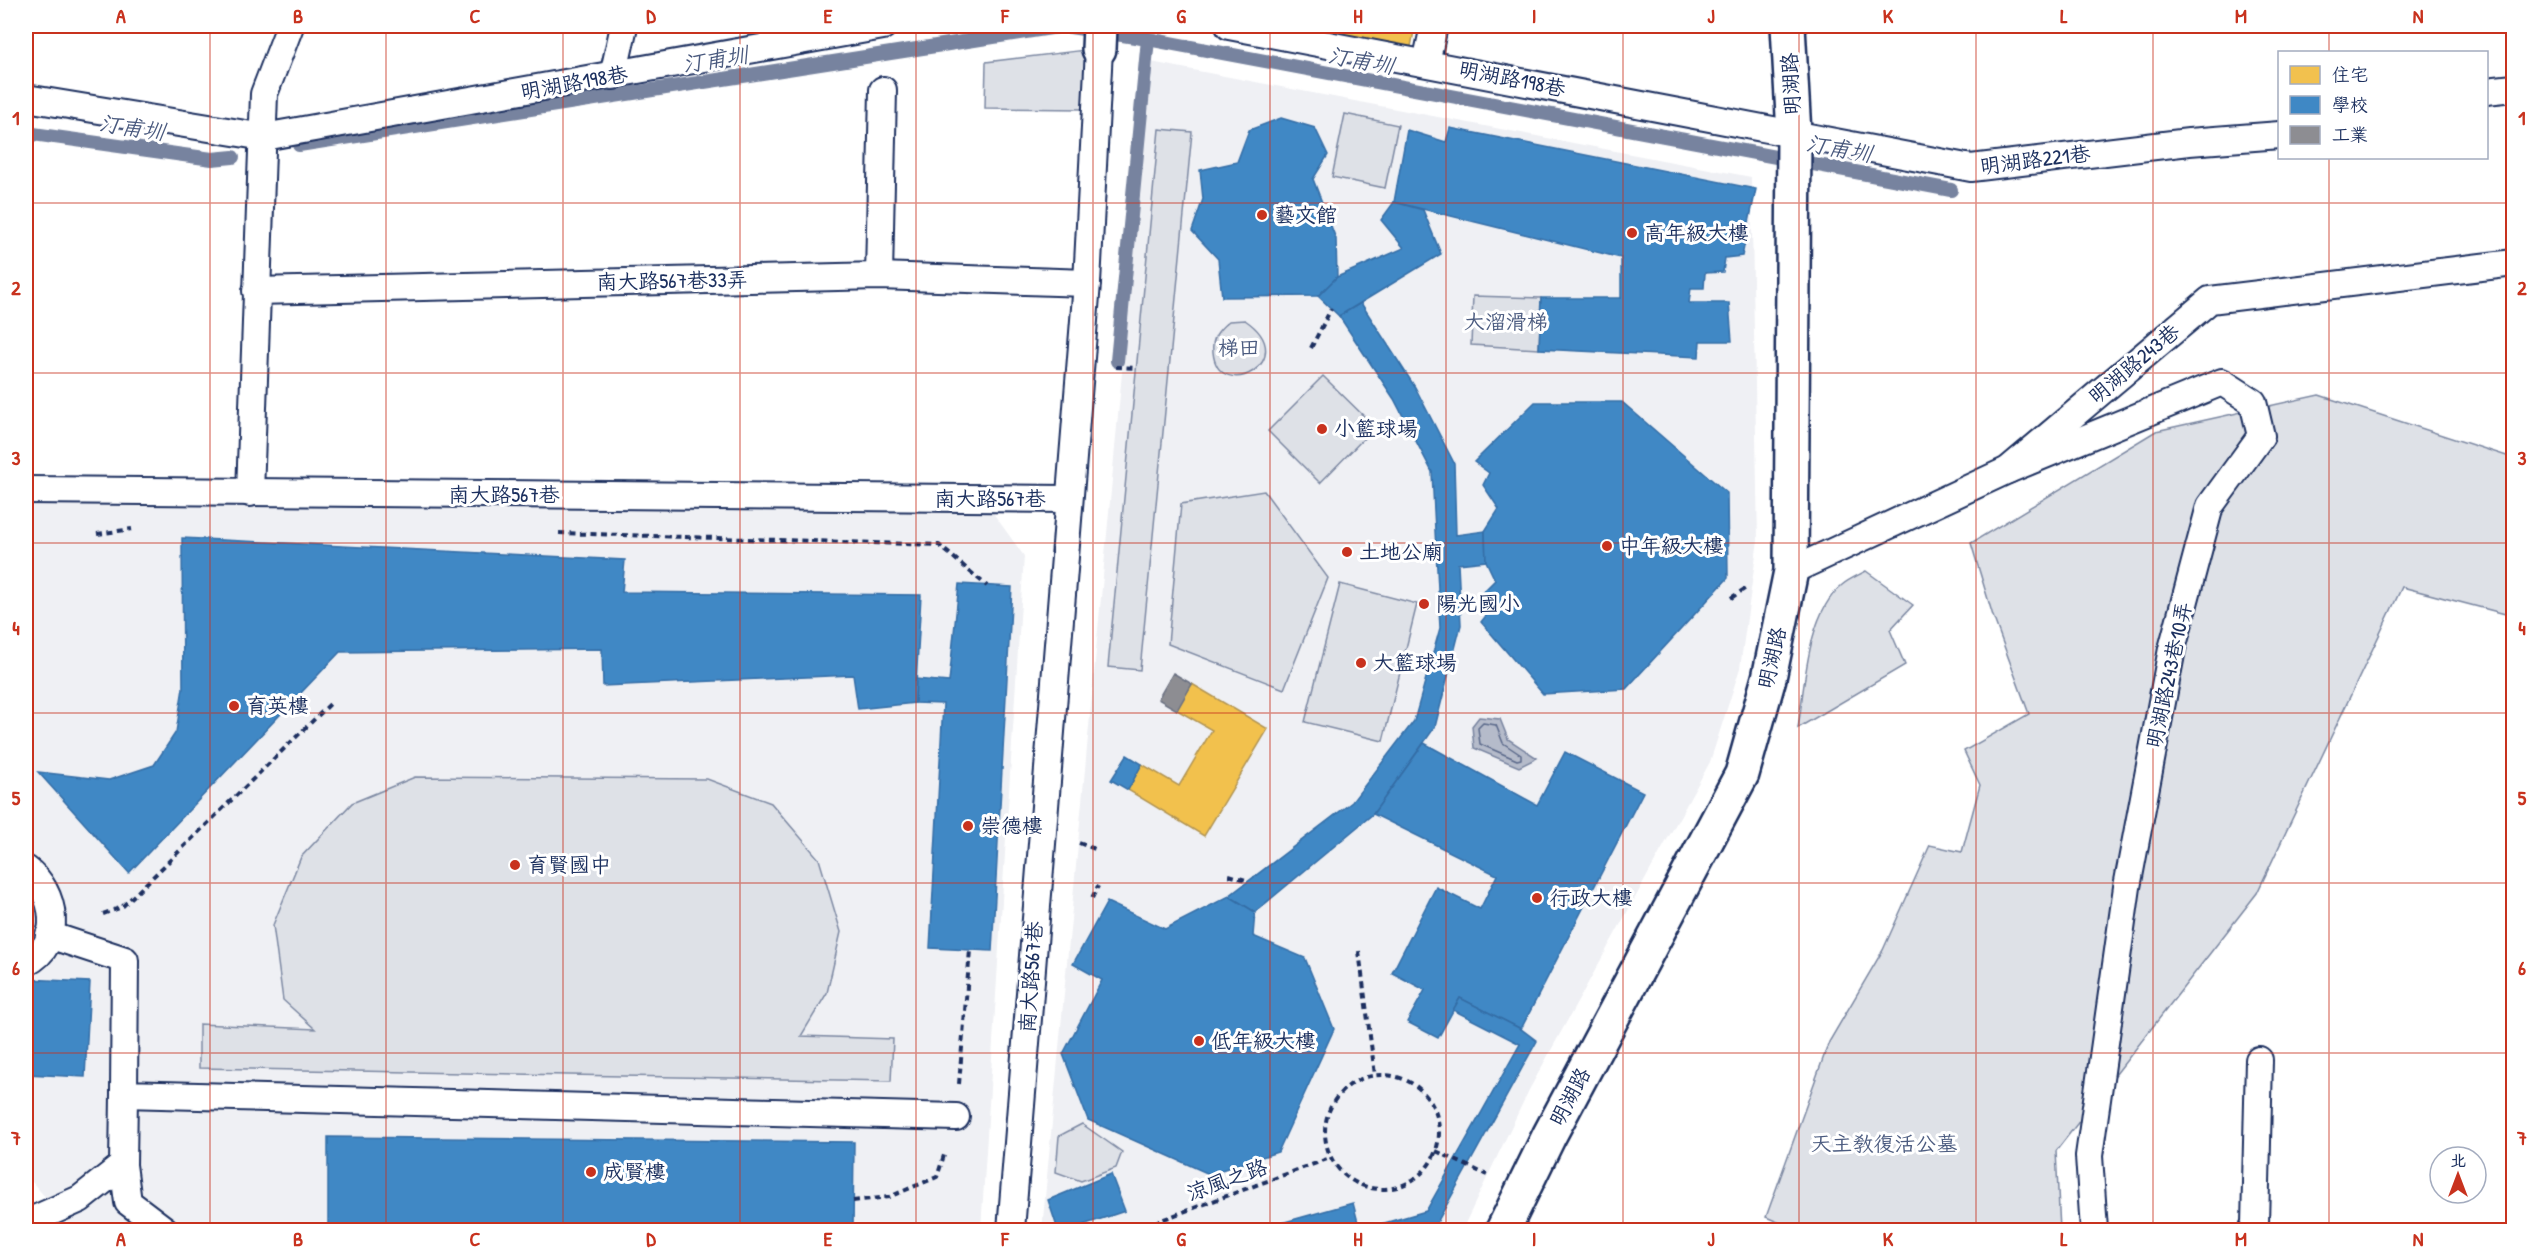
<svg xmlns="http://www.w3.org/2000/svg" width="2539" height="1256" viewBox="0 0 2539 1256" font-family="'Patrick Hand','LXGW WenKai TC',sans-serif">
  <rect width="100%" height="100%" fill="#fff"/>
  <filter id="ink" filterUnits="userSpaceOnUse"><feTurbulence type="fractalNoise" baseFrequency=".0167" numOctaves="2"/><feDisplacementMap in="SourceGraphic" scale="12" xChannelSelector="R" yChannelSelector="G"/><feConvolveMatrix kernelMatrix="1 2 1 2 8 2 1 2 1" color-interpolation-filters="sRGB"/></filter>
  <g filter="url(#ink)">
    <g fill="#eff0f4">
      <path d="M 1151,62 L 1751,177 L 1758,540 L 1740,668 L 1710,762 L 1529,1090 L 1462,1230 L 1042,1230 Z"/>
      <path d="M 26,503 L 993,513 L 1024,556 L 981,1230 L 74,1230 L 26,1175 Z"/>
    </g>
    <g fill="#dee1e7" stroke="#7c88a2" stroke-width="1.5">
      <path d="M 1085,50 L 1084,109 L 985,108 L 986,62 Z"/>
      <path d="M 1345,114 L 1398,125 L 1385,188 L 1332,177 Z"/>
      <path d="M 1159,129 L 1192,132 L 1140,670 L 1108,667 Z"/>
      <path d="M 1473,296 L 1541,298 L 1539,349 L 1471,345 Z"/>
      <path d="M 1245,320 C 1304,360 1218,406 1213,352 C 1211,338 1219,329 1229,321 Z"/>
      <path d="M 1323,376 L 1375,427 L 1320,483 L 1268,431 Z"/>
      <path d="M 2319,395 L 2513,458 L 2513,616 L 2402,587 L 2257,893 L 2056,1151 L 2060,1230 L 1797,1230 L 1766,1217 L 1829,1042 L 1883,950 L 1930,845 L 1962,852 L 1980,785 L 1964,751 L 2029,714 L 1993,616 L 1971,543 L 2156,431 Z"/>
      <path d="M 1264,491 L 1328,578 L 1284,689 L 1168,644 L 1181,504 Z"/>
      <path d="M 1866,571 L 1913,605 L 1890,630 L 1905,665 L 1798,728 C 1805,685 1807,614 1842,585 C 1849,579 1859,575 1866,571 Z"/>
      <path d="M 1340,584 L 1417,604 L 1383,741 L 1305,722 Z"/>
      <path d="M 415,777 L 707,779 L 771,803 L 819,859 L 841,932 L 827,993 L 801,1036 L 893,1039 L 891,1081 L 199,1068 L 199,1024 L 315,1029 L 283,1000 L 273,925 L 301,857 L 352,803 Z"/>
      <path d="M 1082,1124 L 1122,1152 L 1116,1168 L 1081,1181 L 1056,1172 L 1059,1136 Z"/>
    </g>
    <path fill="#b5bbca" stroke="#77839f" stroke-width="1.5" d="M 1479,717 L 1500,719 L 1508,739 L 1537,758 L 1519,767 L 1474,748 L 1472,726 Z"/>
    <g fill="#f2c14e" stroke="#b29553" stroke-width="1.5">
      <path d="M 1296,26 L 1415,26 L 1411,47 Z"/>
      <path d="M 1192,684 L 1268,729 L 1204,836 L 1128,790 L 1142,764 L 1179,786 L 1212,730 L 1177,710 Z"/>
    </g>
    <g fill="#3f88c5" stroke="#346da6" stroke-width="1.5">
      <path d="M 1281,118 L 1315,128 L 1328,155 L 1313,179 L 1336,239 L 1337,277 L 1318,296 L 1222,297 L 1218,259 L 1192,231 L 1203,199 L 1200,170 L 1237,162 L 1249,130 Z"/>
      <path d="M 1450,128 L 1756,189 L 1742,256 L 1725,258 L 1723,272 L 1705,273 L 1704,288 L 1691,288 L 1689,303 L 1729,303 L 1732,341 L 1700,341 L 1699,357 L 1539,349 L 1541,298 L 1621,298 L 1621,258 L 1394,202 L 1407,130 L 1446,142 Z"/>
      <path d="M 1394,202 L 1423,210 L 1441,254 L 1339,316 L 1318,296 L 1337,277 L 1404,248 L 1381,220 Z"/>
      <path d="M 1361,303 L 1415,387 L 1454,463 L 1456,535 L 1485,531 L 1486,561 L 1458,564 L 1461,625 L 1435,727 L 1373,814 L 1255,912 L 1229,896 L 1352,802 L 1414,721 L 1440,628 L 1432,472 L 1394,399 L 1339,316 Z"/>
      <path d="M 1535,402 L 1622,402 L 1727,493 L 1728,578 L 1626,689 L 1543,694 L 1481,622 L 1492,608 L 1480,595 L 1495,580 L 1486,561 L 1485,531 L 1499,509 L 1483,485 L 1489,473 L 1474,462 Z"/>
      <path d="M 182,538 L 625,560 L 622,592 L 921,595 L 915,703 L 858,709 L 853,675 L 603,686 L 602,649 L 340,652 L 129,873 L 38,772 L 109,780 L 154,765 L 176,732 L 183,688 Z"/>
      <path d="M 959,584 L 1012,587 L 992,951 L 930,948 L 943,704 L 915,703 L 916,679 L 949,682 Z"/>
      <path d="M 1424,743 L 1537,805 L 1565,752 L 1643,792 L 1521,1029 L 1460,998 L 1438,1038 L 1407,1022 L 1425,990 L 1392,973 L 1436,887 L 1480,909 L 1497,875 L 1373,814 Z"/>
      <path d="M 1127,755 L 1142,764 L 1128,790 L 1111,780 Z"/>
      <path d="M 1229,896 L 1255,912 L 1253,936 L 1305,958 L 1334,1029 L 1278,1152 L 1209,1174 L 1088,1120 L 1063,1054 L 1102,980 L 1073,964 L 1107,902 L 1165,929 Z"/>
      <path d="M 26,979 L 90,982 L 85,1077 L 26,1074 Z"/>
      <path d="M 1460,998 L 1521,1029 L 1537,1041 L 1435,1226 L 1418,1230 L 1360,1230 L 1426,1211 L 1520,1044 L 1453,1010 Z"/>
      <path d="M 328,1137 L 854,1142 L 853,1230 L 328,1230 Z"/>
      <path d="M 1111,1174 L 1125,1211 L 1068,1230 L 1058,1230 L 1048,1200 Z"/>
      <path d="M 1353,1203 L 1360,1230 L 1256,1230 Z"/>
    </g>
    <path fill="#8d8d92" stroke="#6b7182" stroke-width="1.5" d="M 1173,673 L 1192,684 L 1177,710 L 1158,699 Z"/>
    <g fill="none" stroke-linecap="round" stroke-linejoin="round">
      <path stroke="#596789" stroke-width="1.5" d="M 1483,723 L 1496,725 L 1503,743 L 1521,755 L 1521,759 L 1517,760 L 1480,744 L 1478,728 Z"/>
      <g stroke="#77839f" stroke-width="14">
        <path d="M 26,133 L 212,159 L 233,157"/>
        <path d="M 299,145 L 1064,26 L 1148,39 L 1951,190"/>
        <path d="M 1117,361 L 1148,39"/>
      </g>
      <g stroke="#1b2f5e" stroke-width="30">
        <g id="service">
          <path d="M 1229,26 L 1971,168 L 2189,142 L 2280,135"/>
          <path d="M 1426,63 L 1434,26"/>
          <path d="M 613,76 L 624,26"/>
          <path d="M 2486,91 L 2514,88"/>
          <path d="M 26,98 L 264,137 L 883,26"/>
          <path d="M 879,276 L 883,90"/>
          <path d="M 256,291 L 879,276 L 1087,283"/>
          <path d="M 2008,470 L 2222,382 L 2253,402 L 2261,436 L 2210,506 L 2172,649 L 2127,887 L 2089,1156 L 2094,1230"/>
          <path d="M 26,490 L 1069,499"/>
          <path d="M 250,493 L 264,94 L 290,26"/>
          <path d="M 1791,571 L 2008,470 L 2210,300 L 2514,263"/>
          <path d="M 26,869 C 56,891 65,944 26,963"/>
          <path d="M 49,935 L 125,960 L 124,1094 L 956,1117"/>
          <path d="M 123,1165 L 128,1202 L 165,1230"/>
          <path d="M 26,1223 L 80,1199 L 123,1165 L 124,1094"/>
          <path d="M 1011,1230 L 1087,283 L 1099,49"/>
          <path d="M 2252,1230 L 2255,1224 L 2259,1060"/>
        </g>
      </g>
      <g stroke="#1b2f5e" stroke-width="38">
        <path id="pedestrian" d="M 1099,49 L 1100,26"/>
      </g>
      <g stroke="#1b2f5e" stroke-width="38">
        <path id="minor" d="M 1503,1230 L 1549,1136 L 1742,774 L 1769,678 L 1791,571 L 1794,134 L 1788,26"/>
      </g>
      <g stroke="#1b2f5e" stroke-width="4" stroke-dasharray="6 4.5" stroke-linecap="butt">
        <path d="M 1311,348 L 1331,309"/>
        <path d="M 1116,367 L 1136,368"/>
        <path d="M 559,533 L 939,545 L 987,586"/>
        <path d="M 97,534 L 132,529"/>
        <path d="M 1731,598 L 1746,588"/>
        <path d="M 1079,843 L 1095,849"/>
        <path d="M 1229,875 L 1249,881"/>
        <path d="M 1092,898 L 1098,886"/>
        <path d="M 103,914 L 122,907 L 331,703"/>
        <path d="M 1359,951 L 1375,1075"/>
        <circle cx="1382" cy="1132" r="57"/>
        <path d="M 959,1084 L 970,950"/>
        <path d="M 1436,1151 L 1487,1175"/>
        <path d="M 853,1201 L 889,1197 L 937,1177 L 945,1152"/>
        <path d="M 1134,1230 L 1330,1158"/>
      </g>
      <use href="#service" stroke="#fff" stroke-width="26"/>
      <use href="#pedestrian" stroke="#fff" stroke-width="33"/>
      <use href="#minor" stroke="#fff" stroke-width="33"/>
    </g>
  </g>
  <path fill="none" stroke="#c8321e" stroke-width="1.5" stroke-opacity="0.55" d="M 210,26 L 210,1230M 386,26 L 386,1230M 563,26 L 563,1230M 740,26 L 740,1230M 916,26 L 916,1230M 1093,26 L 1093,1230M 1270,26 L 1270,1230M 1446,26 L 1446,1230M 1623,26 L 1623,1230M 1799,26 L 1799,1230M 1976,26 L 1976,1230M 2153,26 L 2153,1230M 2329,26 L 2329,52M 2329,158 L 2329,1230M 26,203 L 2514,203M 26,373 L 2514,373M 26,543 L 2514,543M 26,713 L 2514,713M 26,883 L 2514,883M 26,1053 L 2514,1053"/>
  <g fill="#c8321e" stroke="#fff" stroke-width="2">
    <circle cx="1262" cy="215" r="6"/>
    <circle cx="1632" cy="233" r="6"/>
    <circle cx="1322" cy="429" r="6"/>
    <circle cx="1607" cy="546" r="6"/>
    <circle cx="1347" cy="552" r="6"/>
    <circle cx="1424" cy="604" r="6"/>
    <circle cx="1361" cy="663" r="6"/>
    <circle cx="234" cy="706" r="6"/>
    <circle cx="968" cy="826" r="6"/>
    <circle cx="515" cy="865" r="6"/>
    <circle cx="1537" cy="898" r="6"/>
    <circle cx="1199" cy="1041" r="6"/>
    <circle cx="591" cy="1172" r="6"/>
  </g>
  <g text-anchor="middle" stroke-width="6" stroke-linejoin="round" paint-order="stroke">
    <g font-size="21" fill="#1b2f5e" stroke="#fff">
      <text transform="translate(1512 79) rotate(11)" y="7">明湖路198巷</text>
      <text transform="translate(574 83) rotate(-10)" y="7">明湖路198巷</text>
      <text transform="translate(1791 84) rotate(-93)" y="7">明湖路</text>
      <text transform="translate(2035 160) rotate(-7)" y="7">明湖路221巷</text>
      <text transform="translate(672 281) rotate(-1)" y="7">南大路567巷33弄</text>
      <text transform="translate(2134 364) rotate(-40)" y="7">明湖路243巷</text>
      <text x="504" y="502">南大路567巷</text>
      <text x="990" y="506">南大路567巷</text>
      <text transform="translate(1772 658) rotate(-77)" y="7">明湖路</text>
      <text transform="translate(2169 675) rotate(-78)" y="7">明湖路243巷10弄</text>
      <text transform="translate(1031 977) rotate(-86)" y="7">南大路567巷</text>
      <text transform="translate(1570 1097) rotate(-62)" y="7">明湖路</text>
      <text transform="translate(1227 1180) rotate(-20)" y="7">涼風之路</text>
    </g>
    <g font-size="21" fill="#1b2f5e" stroke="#fff" text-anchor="start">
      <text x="1274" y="222">藝文館</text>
      <text x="1644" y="240">高年級大樓</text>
      <text x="1334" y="436">小籃球場</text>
      <text x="1619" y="553">中年級大樓</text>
      <text x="1359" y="559">土地公廟</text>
      <text x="1436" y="611">陽光國小</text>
      <text x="1373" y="670">大籃球場</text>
      <text x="246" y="713">育英樓</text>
      <text x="980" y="833">崇德樓</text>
      <text x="527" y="872">育賢國中</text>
      <text x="1549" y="905">行政大樓</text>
      <text x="1211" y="1048">低年級大樓</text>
      <text x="603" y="1179">成賢樓</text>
    </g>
    <g font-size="21" fill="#4c5c80" stroke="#fff">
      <text x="1506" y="329">大溜滑梯</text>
      <text x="1239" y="355">梯田</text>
      <text x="1884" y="1151">天主教復活公墓</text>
    </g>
    <g font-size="22" font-style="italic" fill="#49597e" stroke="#fff">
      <text transform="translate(715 59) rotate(-9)" y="8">汀甫圳</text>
      <text transform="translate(1361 60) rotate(10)" y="8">汀甫圳</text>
      <text transform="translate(132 127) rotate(8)" y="8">汀甫圳</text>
      <text transform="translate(1839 148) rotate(10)" y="8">汀甫圳</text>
    </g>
  </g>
  <rect width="2539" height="1256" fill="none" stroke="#fff" stroke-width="66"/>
  <rect x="2278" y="51" width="210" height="108" fill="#ffffff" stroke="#a4acbf" stroke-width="1.5"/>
  <rect x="2290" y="66" width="30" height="18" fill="#f2c14e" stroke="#a4acbf" stroke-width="1.5"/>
  <text x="2332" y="81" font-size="18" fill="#1b2f5e">住宅</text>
  <rect x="2290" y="96" width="30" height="18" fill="#3f88c5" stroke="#a4acbf" stroke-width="1.5"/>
  <text x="2332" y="111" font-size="18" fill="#1b2f5e">學校</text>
  <rect x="2290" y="126" width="30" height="18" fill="#8d8d92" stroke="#a4acbf" stroke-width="1.5"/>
  <text x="2332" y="141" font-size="18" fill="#1b2f5e">工業</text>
  <g transform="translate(2458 1175)"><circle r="28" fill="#ffffff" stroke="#a4acbf" stroke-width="1.5"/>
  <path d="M0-4.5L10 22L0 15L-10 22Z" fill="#c8321e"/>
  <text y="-9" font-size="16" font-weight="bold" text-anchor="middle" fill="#1b2f5e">北</text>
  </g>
  <rect x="33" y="33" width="2473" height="1190" fill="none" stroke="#c8321e" stroke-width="2"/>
  <g font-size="20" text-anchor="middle" font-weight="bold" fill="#c8321e">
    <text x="121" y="23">A</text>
    <text x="298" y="23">B</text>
    <text x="475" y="23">C</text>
    <text x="651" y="23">D</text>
    <text x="828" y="23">E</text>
    <text x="1005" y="23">F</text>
    <text x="1181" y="23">G</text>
    <text x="1358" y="23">H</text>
    <text x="1534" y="23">I</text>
    <text x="1711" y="23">J</text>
    <text x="1888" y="23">K</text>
    <text x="2064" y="23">L</text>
    <text x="2241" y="23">M</text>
    <text x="2418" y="23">N</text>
    <text x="16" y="125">1</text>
    <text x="2522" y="125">1</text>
    <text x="16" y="295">2</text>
    <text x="2522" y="295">2</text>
    <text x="16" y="465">3</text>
    <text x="2522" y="465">3</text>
    <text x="16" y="635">4</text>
    <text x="2522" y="635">4</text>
    <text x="16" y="805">5</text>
    <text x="2522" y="805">5</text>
    <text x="16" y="975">6</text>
    <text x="2522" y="975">6</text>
    <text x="16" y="1145">7</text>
    <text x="2522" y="1145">7</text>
    <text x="121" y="1246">A</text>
    <text x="298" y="1246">B</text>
    <text x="475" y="1246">C</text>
    <text x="651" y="1246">D</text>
    <text x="828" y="1246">E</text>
    <text x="1005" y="1246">F</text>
    <text x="1181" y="1246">G</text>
    <text x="1358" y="1246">H</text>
    <text x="1534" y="1246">I</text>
    <text x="1711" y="1246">J</text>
    <text x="1888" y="1246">K</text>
    <text x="2064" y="1246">L</text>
    <text x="2241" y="1246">M</text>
    <text x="2418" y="1246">N</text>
  </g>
</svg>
